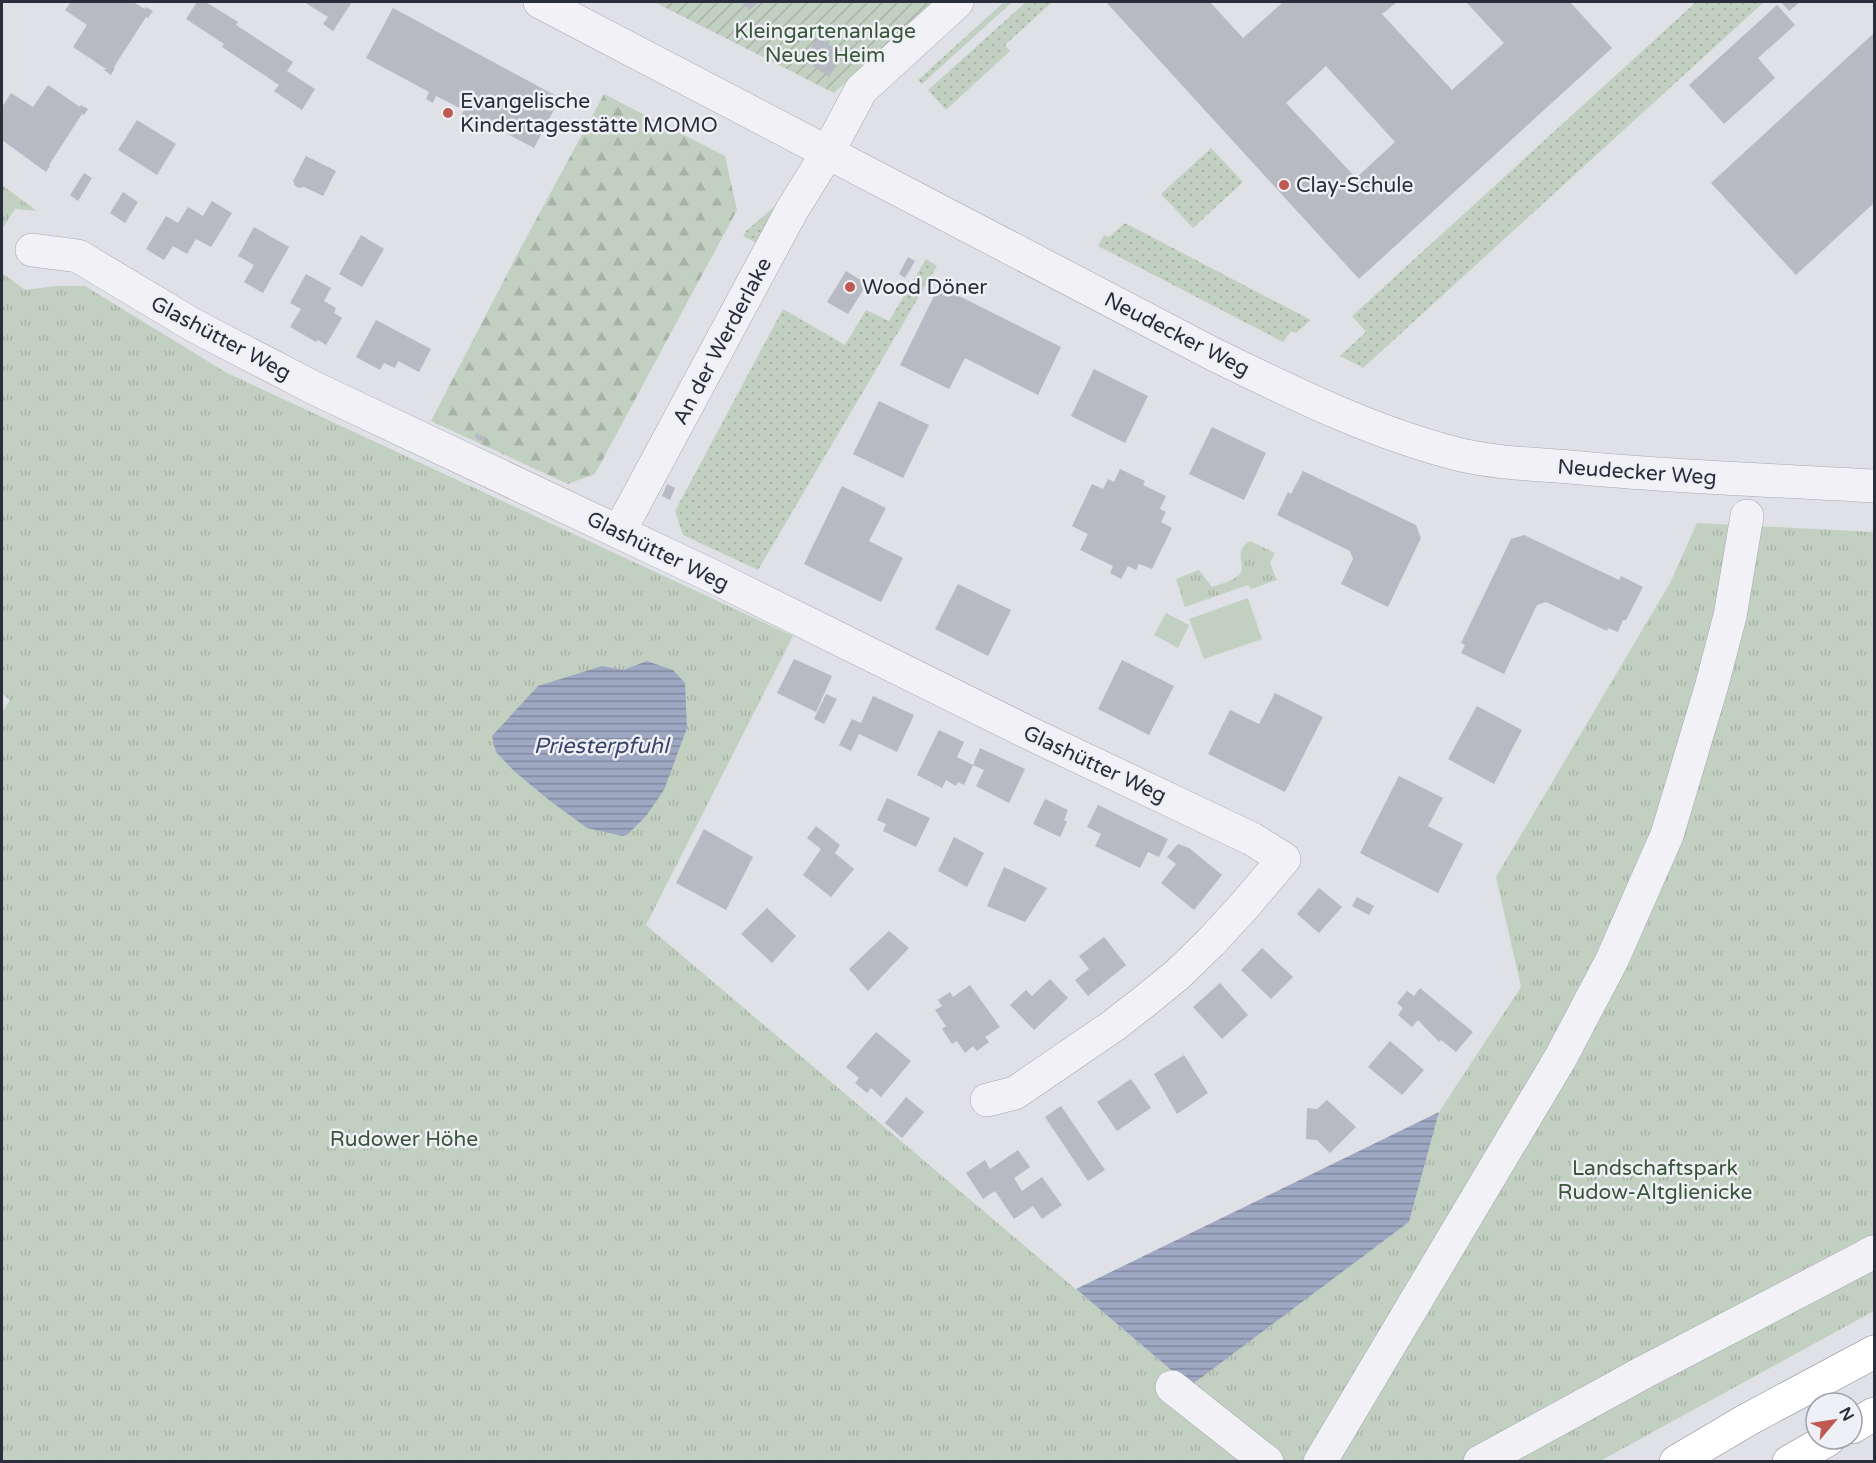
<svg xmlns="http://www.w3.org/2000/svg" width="1876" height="1463" viewBox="0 0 1876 1463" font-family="'Varela Round',sans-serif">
  <defs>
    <pattern id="grass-dots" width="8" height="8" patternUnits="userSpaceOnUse" patternTransform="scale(1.5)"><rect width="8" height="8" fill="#c2d0c1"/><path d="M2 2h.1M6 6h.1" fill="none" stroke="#a7b3a7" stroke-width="1.8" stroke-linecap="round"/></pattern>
    <pattern id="forest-firs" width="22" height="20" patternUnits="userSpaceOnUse" patternTransform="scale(1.5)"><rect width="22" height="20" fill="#c2d0c1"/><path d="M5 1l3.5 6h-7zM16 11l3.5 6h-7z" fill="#a7b3a7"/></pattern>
    <pattern id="park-tufts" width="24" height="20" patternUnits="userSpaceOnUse" patternTransform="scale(1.5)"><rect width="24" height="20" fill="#c2d0c1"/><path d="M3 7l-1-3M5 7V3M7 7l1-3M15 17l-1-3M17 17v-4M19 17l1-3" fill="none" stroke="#a7b3a7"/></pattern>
    <pattern id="garden-furrows" width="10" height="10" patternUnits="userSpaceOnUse" patternTransform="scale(1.5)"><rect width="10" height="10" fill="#c2d0c1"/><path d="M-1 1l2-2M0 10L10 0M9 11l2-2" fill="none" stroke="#a7b3a7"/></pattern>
    <pattern id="water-rules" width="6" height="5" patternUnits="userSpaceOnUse" patternTransform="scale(1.5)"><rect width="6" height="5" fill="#9ea8c3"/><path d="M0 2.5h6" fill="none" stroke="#8189a0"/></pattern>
  </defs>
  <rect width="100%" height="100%" fill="#dfe1e7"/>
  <g fill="url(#grass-dots)">
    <path d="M 1004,2 L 1012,2 L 922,84 L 918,80 Z"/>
    <path d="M 1026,2 L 1052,2 L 1005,45 L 1010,51 L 946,110 L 928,90 Z"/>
    <path d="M 1696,2 L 1764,2 L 1363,368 L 1340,356 L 1366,332 L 1352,316 Z"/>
    <path d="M 1211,148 L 1243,182 L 1193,228 L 1161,194 Z"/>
    <path d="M 781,201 L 760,245 L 743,236 L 746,231 Z"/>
    <path d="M 1125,223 L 1311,320 L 1296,333 L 1291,331 L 1283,342 L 1098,246 L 1104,235 L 1109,237 Z"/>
    <path d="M 926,259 L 937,266 L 758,570 L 683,535 L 675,511 L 783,309 L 845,345 L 866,310 L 889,321 Z"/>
  </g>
  <path fill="url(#forest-firs)" d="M 604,94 L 725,156 L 737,210 L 595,474 L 568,484 L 431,421 L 519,251 Z"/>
  <g fill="url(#park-tufts)">
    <path d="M 2,185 L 37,211 L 15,209 L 2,229 Z"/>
    <path d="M 2,273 L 25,290 L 55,286 L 85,286 L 227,373 L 793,636 L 646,925 L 1189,1385 L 1409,1222 L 1439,1112 L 1521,987 L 1496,877 L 1670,583 L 1697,523 L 1874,532 L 1874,1311 L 1600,1461 L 2,1461 L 2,712 L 10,700 L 2,694 Z"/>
    <path d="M 1250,541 L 1275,553 L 1270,563 L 1277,580 L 1251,589 L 1248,585 L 1185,607 L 1176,579 L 1199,570 L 1212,587 C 1220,584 1233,581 1239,575 C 1248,565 1231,552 1250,541 Z"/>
  </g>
  <path fill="url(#garden-furrows)" d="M 654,2 L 935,2 L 834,93 Z"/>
  <g fill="#c2d0c1">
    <path d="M 1248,598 L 1262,639 L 1204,659 L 1189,619 Z"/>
    <path d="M 1166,613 L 1189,625 L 1178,648 L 1154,635 Z"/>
  </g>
  <g fill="url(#water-rules)">
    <path d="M 647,661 L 673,670 L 685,683 L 687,728 L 664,790 L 646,816 L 627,835 L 622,836 L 587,828 L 549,800 L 514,771 L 496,752 L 492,736 L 538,686 L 602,666 L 623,670 Z"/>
    <path d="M 1439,1112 L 1409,1222 L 1190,1386 L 1076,1289 Z"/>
  </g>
  <g fill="#b7b9c3" fill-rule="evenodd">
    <path d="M 71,2 L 133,2 L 145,9 L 146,7 L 153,11 L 148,18 L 146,17 L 114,67 L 115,68 L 111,75 L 104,70 L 106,69 L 73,47 L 87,25 L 65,10 Z"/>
    <path d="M 197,2 L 206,2 L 238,22 L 236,25 L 293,62 L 287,71 L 315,89 L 302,110 L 274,91 L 279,85 L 222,47 L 224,44 L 186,19 Z"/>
    <path d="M 304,2 L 352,2 L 333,31 L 323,24 L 328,17 Z"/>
    <path d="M 742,2 L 759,2 L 749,10 Z"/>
    <path d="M 1106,2 L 1210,2 L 1243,38 L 1283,2 L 1397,2 L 1382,14 L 1452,90 L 1504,43 L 1466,2 L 1570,2 L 1612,48 L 1359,279 ZM 1326,66 L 1395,142 L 1356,178 L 1286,103 Z"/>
    <path d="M 1781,2 L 1800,2 L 1789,11 Z"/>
    <path d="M 1777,5 L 1795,25 L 1758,58 L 1775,78 L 1724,124 L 1689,85 Z"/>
    <path d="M 393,8 L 560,98 L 534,148 L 470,114 L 466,121 L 460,117 L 464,110 L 436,96 L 433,103 L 426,99 L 429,92 L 366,58 Z"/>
    <path d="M 1874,33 L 1874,203 L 1796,275 L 1711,183 Z"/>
    <path d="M 818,37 L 844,55 L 829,77 L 803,59 Z"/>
    <path d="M 48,85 L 80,107 L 81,105 L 88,109 L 84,115 L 82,114 L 49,165 L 50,166 L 46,172 L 2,140 L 2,107 L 11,93 L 33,107 Z"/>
    <path d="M 137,120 L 176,144 L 157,175 L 118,150 Z"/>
    <path d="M 306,156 L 336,171 L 323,196 L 304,187 L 299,188 L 295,186 L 293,181 Z"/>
    <path d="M 84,173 L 92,178 L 78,201 L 70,195 Z"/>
    <path d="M 123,192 L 138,202 L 125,223 L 110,213 Z"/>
    <path d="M 212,201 L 232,213 L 211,247 L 196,239 L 187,254 L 173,246 L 164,260 L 146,249 L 166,216 L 178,223 L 188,207 L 203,216 Z"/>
    <path d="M 254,227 L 289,247 L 263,293 L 244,282 L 254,265 L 238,256 Z"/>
    <path d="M 361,235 L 384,249 L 362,287 L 339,274 Z"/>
    <path d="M 908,257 L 915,261 L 905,278 L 899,274 Z"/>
    <path d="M 846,271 L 867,284 L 848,314 L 827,302 Z"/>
    <path d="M 306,274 L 331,288 L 324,301 L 336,308 L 334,313 L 342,318 L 326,345 L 318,340 L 316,342 L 290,327 L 301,309 L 290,303 Z"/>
    <path d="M 939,286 L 1061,347 L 1038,395 L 965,358 L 949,389 L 900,365 Z"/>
    <path d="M 376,320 L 431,349 L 419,372 L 398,361 L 395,368 L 384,363 L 380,370 L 356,357 Z"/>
    <path d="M 1094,369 L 1148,396 L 1125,443 L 1071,416 Z"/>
    <path d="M 879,401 L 929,425 L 903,478 L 853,454 Z"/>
    <path d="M 1212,427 L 1266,453 L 1244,500 L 1189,474 Z"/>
    <path d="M 476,433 L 486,437 L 484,442 L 475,438 Z"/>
    <path d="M 1120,469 L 1145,481 L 1143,485 L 1166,496 L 1160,509 L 1166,512 L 1161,522 L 1172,528 L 1152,569 L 1139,564 L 1136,570 L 1128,566 L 1121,579 L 1110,573 L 1113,566 L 1080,550 L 1088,534 L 1072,526 L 1092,484 L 1103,489 L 1108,479 L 1114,482 Z"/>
    <path d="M 1303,471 L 1416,525 L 1421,538 L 1388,607 L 1341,584 L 1353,559 L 1350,551 L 1277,515 L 1288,492 L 1291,494 Z"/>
    <path d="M 667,484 L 675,488 L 670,500 L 662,496 Z"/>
    <path d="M 842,486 L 886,508 L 869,541 L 903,558 L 881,602 L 804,564 Z"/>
    <path d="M 1524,535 L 1619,580 L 1621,576 L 1643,587 L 1626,620 L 1623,620 L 1618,632 L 1608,628 L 1607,631 L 1546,602 L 1537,605 L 1504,674 L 1461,653 L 1465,645 L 1461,643 L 1511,539 Z"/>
    <path d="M 958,584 L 1011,610 L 988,656 L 935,629 Z"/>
    <path d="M 794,659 L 832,676 L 816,712 L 777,693 Z"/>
    <path d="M 1122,660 L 1174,686 L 1149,735 L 1098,709 Z"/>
    <path d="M 1275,693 L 1323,717 L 1285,792 L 1208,754 L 1230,710 L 1259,724 Z"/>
    <path d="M 826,694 L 837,699 L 824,724 L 814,719 Z"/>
    <path d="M 873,696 L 914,715 L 897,752 L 859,734 L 851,751 L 839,745 L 852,719 L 861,723 Z"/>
    <path d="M 1477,706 L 1522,730 L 1494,784 L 1448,759 Z"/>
    <path d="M 939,730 L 964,742 L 957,757 L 973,765 L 980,748 L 1025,769 L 1009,803 L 976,786 L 984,770 L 973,765 L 964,785 L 958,782 L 956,786 L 946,780 L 942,788 L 917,775 Z"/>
    <path d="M 1399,776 L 1443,798 L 1428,826 L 1463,844 L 1438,893 L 1360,853 Z"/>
    <path d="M 887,798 L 930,818 L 916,847 L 883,831 L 886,824 L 877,820 Z"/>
    <path d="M 1045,799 L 1068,810 L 1064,820 L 1067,822 L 1060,837 L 1033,824 Z"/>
    <path d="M 1098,805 L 1168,839 L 1159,857 L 1148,852 L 1140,868 L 1095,846 L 1101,834 L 1087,827 Z"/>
    <path d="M 816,826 L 840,845 L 835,853 L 854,869 L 831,897 L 803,875 L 821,849 L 807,838 Z"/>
    <path d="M 704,829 L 753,857 L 726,910 L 676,883 Z"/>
    <path d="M 954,837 L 984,853 L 967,887 L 938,871 Z"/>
    <path d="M 1178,844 L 1189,848 L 1222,875 L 1194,910 L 1161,883 L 1176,864 L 1167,857 Z"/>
    <path d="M 1004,867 L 1047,888 L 1025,922 L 987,906 Z"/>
    <path d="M 1319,888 L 1342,907 L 1319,933 L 1297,914 Z"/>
    <path d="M 1357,897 L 1374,906 L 1369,915 L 1352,906 Z"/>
    <path d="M 767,908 L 796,936 L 772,963 L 741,934 Z"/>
    <path d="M 889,931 L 909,948 L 868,991 L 849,969 Z"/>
    <path d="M 1104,937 L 1126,965 L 1088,996 L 1075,980 L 1089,969 L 1079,956 Z"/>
    <path d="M 1262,948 L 1293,977 L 1271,999 L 1241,970 Z"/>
    <path d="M 1050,979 L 1068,998 L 1034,1030 L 1010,1005 L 1026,990 L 1032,996 Z"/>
    <path d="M 1220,983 L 1248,1015 L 1222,1039 L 1193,1007 Z"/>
    <path d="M 970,985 L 1000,1027 L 985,1037 L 989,1042 L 977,1051 L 973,1046 L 965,1053 L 957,1041 L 952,1044 L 942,1029 L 946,1026 L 935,1010 L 942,1006 L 938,1000 L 950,992 L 953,997 Z"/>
    <path d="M 1420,988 L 1473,1032 L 1456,1052 L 1441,1040 L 1439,1042 L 1418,1020 L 1412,1027 L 1398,1015 L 1403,1008 L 1397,1003 L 1407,991 L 1414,996 Z"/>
    <path d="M 876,1032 L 911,1061 L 881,1097 L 871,1088 L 867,1093 L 855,1083 L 859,1078 L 846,1067 Z"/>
    <path d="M 1390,1041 L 1424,1070 L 1402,1095 L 1368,1067 Z"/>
    <path d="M 1184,1055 L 1208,1093 L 1177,1114 L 1154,1074 Z"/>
    <path d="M 1131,1079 L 1151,1108 L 1117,1131 L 1097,1102 Z"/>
    <path d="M 906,1097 L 924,1112 L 902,1138 L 885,1123 Z"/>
    <path d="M 1327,1100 L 1356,1127 L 1330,1153 L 1317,1140 L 1306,1139 L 1307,1108 L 1317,1109 Z"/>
    <path d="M 1061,1106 L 1105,1170 L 1088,1181 L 1045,1117 Z"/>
    <path d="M 1018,1150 L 1030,1167 L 1014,1178 L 1022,1191 L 1042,1177 L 1062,1205 L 1042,1219 L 1033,1206 L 1014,1219 L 995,1191 L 983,1199 L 966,1173 L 985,1160 L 990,1169 Z"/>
  </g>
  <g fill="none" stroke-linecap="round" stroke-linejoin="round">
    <g stroke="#a5a7b0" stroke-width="34">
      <g id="minor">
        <path d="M 540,2 L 1213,354 C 1293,393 1371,432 1457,454 C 1494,463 1533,464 1570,467 C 1671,477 1773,480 1874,486"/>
        <path d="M 32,250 L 78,256 L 193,325 L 314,388 L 712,576 L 1027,732 L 1252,839 L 1284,859 L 1245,905 L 1211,942 L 1177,975 L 1145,1001 L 1113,1026 L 1015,1093 L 987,1100"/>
        <path d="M 619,532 L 792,210 L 828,152 L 861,90 L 957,2"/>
        <path d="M 1172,1387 L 1267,1462"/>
        <path d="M 1320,1462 L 1561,1057 L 1612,960 L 1667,835 L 1711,688 L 1730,616 L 1747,516"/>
        <path d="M 1480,1462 L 1646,1371 L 1874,1252"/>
      </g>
    </g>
    <g stroke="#888c9c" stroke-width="34">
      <g id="highway">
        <path d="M 1852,1427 L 1874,1414"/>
        <path d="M 1676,1462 L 1747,1420 L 1874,1352"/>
        <path d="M 1789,1462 L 1829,1439"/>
      </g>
    </g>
    <use href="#minor" stroke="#f2f2f6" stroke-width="33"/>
    <use href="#highway" stroke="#fff" stroke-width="33"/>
  </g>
  <g fill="#be5a52" stroke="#eff0f5" stroke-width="2">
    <circle cx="448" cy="113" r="6"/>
    <circle cx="1284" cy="185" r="6"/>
    <circle cx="850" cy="287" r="6"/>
  </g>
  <g text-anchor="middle" stroke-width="5" stroke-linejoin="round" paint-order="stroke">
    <g font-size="21" fill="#39563a" stroke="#eff0f5">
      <text x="825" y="38">Kleingartenanlage<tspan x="825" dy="24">Neues Heim</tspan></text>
      <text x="404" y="1146">Rudower Höhe</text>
      <text x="1655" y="1175">Landschaftspark<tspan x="1655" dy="24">Rudow-Altglienicke</tspan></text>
    </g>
    <g font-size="21" fill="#2a2d3c" stroke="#eff0f5" text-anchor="start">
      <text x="460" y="108">Evangelische<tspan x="460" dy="24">Kindertagesstätte MOMO</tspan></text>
      <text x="1296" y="192">Clay-Schule</text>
      <text x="862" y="294">Wood Döner</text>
    </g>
    <g font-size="21" fill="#2a2d3c" stroke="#eff0f5">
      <text transform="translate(1177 334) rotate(27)" y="7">Neudecker Weg</text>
      <text transform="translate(221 338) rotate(28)" y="7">Glashütter Weg</text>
      <text transform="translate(722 341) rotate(-62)" y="7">An der Werderlake</text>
      <text transform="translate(1637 472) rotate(4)" y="7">Neudecker Weg</text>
      <text transform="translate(658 551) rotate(26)" y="7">Glashütter Weg</text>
      <text transform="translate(1095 764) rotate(25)" y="7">Glashütter Weg</text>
    </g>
    <g font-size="22" font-style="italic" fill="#39446b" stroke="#eff0f5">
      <text x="601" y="753">Priesterpfuhl</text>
    </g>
  </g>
  <rect width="1876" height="1463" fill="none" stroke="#2a2d3c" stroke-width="6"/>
  <g transform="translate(1834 1421) rotate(61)"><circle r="28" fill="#eff0f5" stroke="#a0a2ab" stroke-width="1.5"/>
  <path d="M0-4.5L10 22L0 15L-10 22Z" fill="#be5a52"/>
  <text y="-9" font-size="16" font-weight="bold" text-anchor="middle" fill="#2a2d3c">N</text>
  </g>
</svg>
